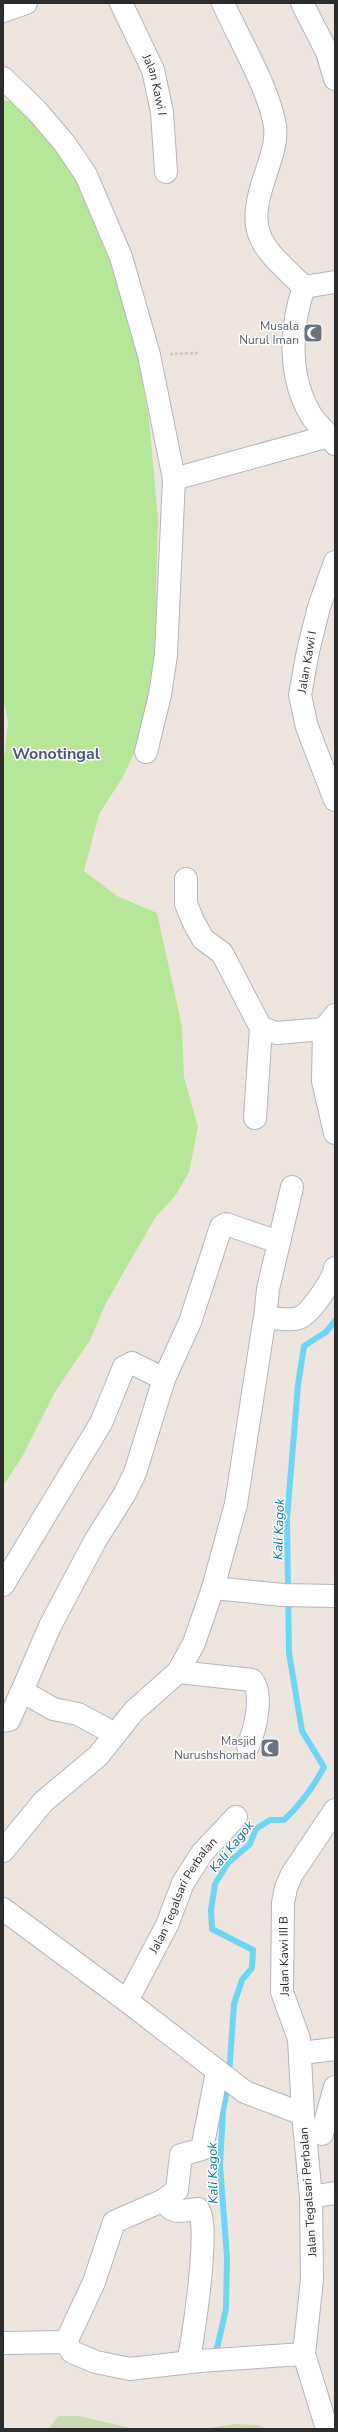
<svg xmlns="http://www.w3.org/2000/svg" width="338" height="2432" viewBox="0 0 338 2432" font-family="'Nunito Sans',sans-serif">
  <rect width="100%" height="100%" fill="#eee6de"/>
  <path fill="#b6e798" d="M 3,100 L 27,105 L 76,171 L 108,251 L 122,296 L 141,365 L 150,429 L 158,520 L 156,590 L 161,662 L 139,742 L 123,777 L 99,814 L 84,871 L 117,896 L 157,913 L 182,1027 L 184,1077 L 198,1127 L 189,1172 L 175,1196 L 155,1218 L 106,1303 L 90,1340 L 55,1392 L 22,1457 L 3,1486 L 3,769 L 8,722 L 3,697 Z"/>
  <g fill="#c8d9b4">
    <path d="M 58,2416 L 79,2416 L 135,2429 L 49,2429 Z"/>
    <path d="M 236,2424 L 257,2425 L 268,2429 L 202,2429 Z"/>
  </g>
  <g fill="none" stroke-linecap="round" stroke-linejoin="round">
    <g stroke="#6dd6f4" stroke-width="6">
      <path d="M 229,2075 L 234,2004 L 242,1980 L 252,1968 L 253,1950 L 212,1929 L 211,1910 L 215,1884 L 228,1863 L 250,1844 L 256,1829 L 270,1820 L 284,1820 C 301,1804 313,1788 324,1767 L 302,1731 L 289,1653 L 287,1519 L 298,1385 L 304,1346 L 326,1332 L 335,1321"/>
      <path d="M 215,2357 L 226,2309 L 227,2257 L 220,2165 L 223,2111 L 228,2084"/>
    </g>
    <g stroke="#b2b5c0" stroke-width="24">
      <g id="minor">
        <path id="s1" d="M 121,3 L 153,70 L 162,112 L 166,172"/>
        <path d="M 223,3 C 238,37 270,91 275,126 C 277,143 271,157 266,173 C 244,236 261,245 304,287 C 290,327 288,377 311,415 C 316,423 323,429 329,436"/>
        <path d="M 302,3 L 327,52 L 335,79"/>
        <path d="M 3,11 L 26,3"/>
        <path d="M 3,78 L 37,111 L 65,144 L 86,175 L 121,257 L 149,355 L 174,479 L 166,655 L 160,695 L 146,752"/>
        <path d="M 304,287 L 335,282"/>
        <path d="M 174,479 L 329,436 L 335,444"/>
        <path d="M 335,562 L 319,607 L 308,651 L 300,695 L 307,727 L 335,800"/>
        <path d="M 186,879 L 186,904 L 194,923 L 203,939 L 222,953 L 261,1028 L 277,1033 L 324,1029"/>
        <path d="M 335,1015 L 324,1029 L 323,1081 L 335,1133"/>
        <path d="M 255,1118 L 261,1028"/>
        <path d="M 265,1319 L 268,1289 L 292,1187"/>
        <path d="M 3,1585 L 101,1423 L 124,1367 L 132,1363 L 164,1379"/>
        <path d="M 213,1588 L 283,1595 L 335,1596"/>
        <path d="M 178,1672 L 252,1680 C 264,1694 255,1730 248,1746"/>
        <path d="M 22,1691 L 50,1626 L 95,1541 L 124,1495 L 135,1473 L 164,1379 L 190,1322 L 221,1227 L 226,1224 L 278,1242"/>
        <path d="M 3,1721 L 9,1720 L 22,1691 L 53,1709 L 78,1714 L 115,1734"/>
        <path d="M 3,1851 L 43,1802 L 98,1756 L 134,1711 L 178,1672 L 194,1643 L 213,1588 L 236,1504 L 264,1322 L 268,1318 C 276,1318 291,1321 299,1318 C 311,1313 333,1280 335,1268"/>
        <path d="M 3,1909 L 127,2001 L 245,2092 L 303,2114"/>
        <path id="s2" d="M 127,2001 L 167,1925 L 183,1883 L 202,1853 L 236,1817"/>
        <path d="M 301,2053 L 335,2049"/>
        <path d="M 322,2134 L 335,2087"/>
        <path d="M 311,2197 L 335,2193"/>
        <path d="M 164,2200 C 172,2216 182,2210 198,2209 C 211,2222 193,2341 188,2362"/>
        <path d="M 66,2342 L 94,2282 L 114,2222 L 164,2200 L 177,2190 L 181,2155 L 202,2149 L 217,2072"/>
        <path d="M 3,2343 L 66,2342 L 72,2352 L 96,2362 L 130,2369 L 199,2361 L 304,2354"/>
        <path d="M 327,2429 L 304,2354 L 312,2279 L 311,2197 L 303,2114 L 299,2039 L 282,1992 L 283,1903 L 286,1888 L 292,1874 L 335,1810"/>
      </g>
    </g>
    <path stroke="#c8c8c8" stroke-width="2.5" stroke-dasharray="3 2" stroke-linecap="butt" d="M 170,354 L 199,353"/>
    <use href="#minor" stroke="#fff" stroke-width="22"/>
  </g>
  <defs>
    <g id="mosque-square" transform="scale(1)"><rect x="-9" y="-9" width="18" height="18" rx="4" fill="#6b7280" stroke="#fff"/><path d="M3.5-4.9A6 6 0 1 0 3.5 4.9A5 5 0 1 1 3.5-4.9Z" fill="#fff"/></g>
  </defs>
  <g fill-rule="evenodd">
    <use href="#mosque-square" x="313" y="333"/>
    <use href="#mosque-square" x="270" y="1748"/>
  </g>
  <g text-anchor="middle" stroke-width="3" stroke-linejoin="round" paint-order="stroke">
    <g font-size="12" fill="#2c2c2c" stroke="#fff">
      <text dy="4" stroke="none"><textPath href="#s1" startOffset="89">Jalan Kawi I</textPath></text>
      <text transform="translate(307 662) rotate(-80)" y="4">Jalan Kawi I</text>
      <text dy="4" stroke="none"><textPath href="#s2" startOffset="120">Jalan Tegalsari Perbalan</textPath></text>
      <text transform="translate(284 1956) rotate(-91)" y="4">Jalan Kawi III B</text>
      <text transform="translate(308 2192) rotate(-94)" y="4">Jalan Tegalsari Perbalan</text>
    </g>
    <g font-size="12" fill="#5b616d" stroke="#fff" text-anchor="end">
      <text x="299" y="330">Musala<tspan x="299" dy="14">Nurul Iman</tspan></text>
      <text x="256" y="1745">Masjid<tspan x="256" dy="14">Nurushshomad</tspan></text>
    </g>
    <g font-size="13" font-style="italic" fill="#0776a4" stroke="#fff">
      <text transform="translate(278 1529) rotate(-88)" y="5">Kali Kagok</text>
      <text transform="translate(231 1846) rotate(-51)" y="5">Kali Kagok</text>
      <text transform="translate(212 2173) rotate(-91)" y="5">Kali Kagok</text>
    </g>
    <g font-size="16" font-weight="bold" fill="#4a567f" stroke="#fff">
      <text x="56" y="759">Wonotingal</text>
    </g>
  </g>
  <rect width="338" height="2432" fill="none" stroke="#2c2c2c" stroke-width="8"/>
</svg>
